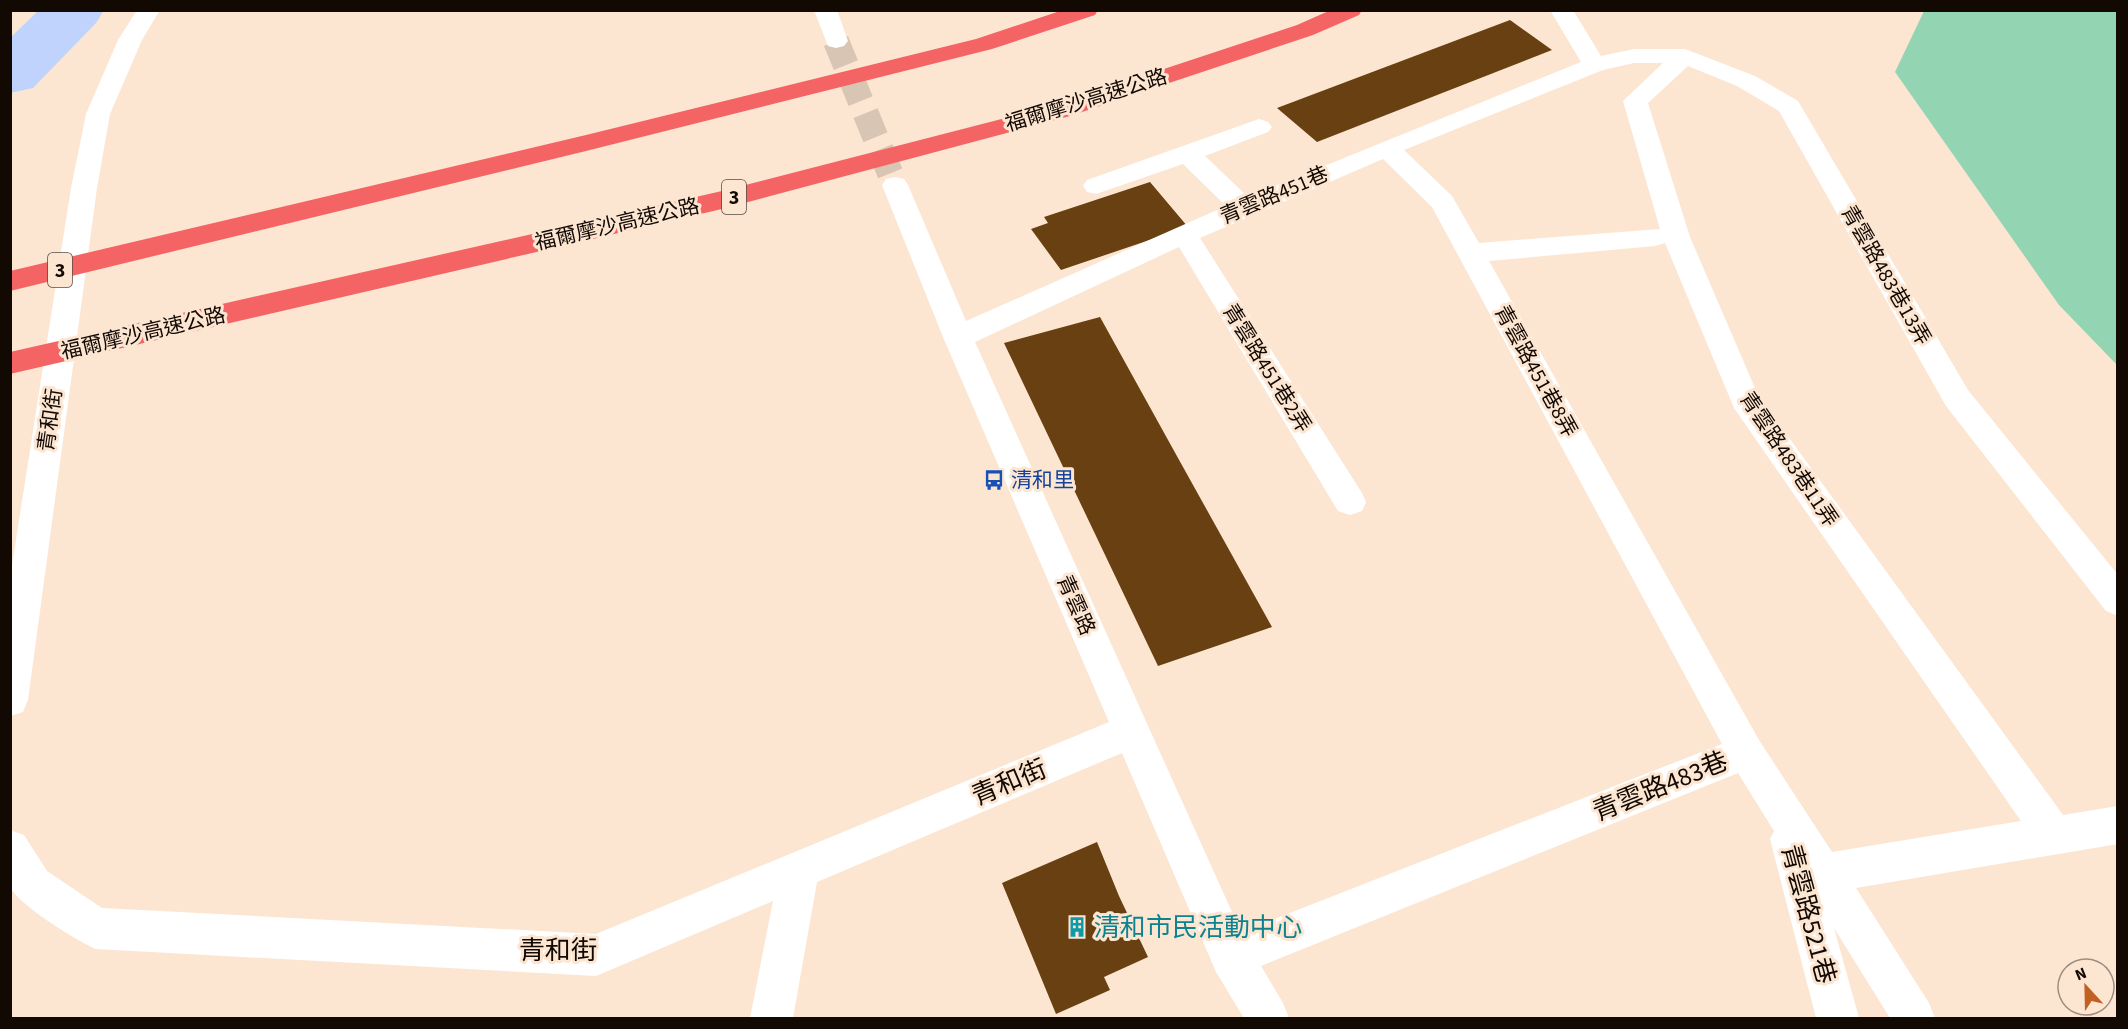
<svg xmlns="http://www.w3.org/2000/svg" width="2128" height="1029" viewBox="0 0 2128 1029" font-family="'Source Sans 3','Noto Sans TC',sans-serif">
  <rect width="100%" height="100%" fill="#fce6d2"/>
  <path fill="#93d4b3" d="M 1924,11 L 2117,11 L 2117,365 L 2059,305 L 1895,72 Z"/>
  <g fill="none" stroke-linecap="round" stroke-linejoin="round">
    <path fill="#bfd3fc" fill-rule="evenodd" d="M 39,10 L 104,10 L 96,23 L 33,88 L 10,93 L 10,38 Z"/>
  </g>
  <g fill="#684011">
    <path d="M 1510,20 L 1552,50 L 1317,142 L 1277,108 Z"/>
    <path d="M 1150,182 L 1188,227 L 1061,270 L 1031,229 L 1048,223 L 1044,217 Z"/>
    <path d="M 1100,317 L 1178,458 L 1272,627 L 1158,666 L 1004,343 Z"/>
    <path d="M 1097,842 L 1119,896 L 1148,957 L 1104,977 L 1110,990 L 1056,1014 L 1002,883 Z"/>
  </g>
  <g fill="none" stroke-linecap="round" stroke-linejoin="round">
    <path stroke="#d9c5b3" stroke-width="26" stroke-dasharray="26 13" stroke-linecap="butt" d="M 836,41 L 895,185"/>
    <g fill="#fff" fill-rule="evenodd">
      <path d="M 137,10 L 160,10 L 142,40 L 110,114 L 97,188 L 28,700 L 23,712 L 10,716 L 10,578 L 71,188 L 86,114 L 118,40 Z"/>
      <path d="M 814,10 L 837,10 L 848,41 L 844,46 L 836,48 L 828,46 Z"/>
      <path d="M 1550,10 L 1573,10 L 1601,56 L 1634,49 L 1685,49 L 1755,76 L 1798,101 L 1968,390 L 2118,575 L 2118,616 L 2106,611 L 1946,406 L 1779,111 L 1737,86 L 1688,66 L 1648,103 L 1690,237 L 1758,395 L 2063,815 L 2118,806 L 2118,844 L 1856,888 L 1929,1003 L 1935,1018 L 1890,1018 L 1834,928 L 1859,1018 L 1816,1018 L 1770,839 L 1774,831 L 1738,773 L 1261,966 L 1283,1003 L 1289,1018 L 1244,1018 L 1216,972 L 1122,753 L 817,882 L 793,1018 L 750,1018 L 773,901 L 596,976 L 96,949 C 79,942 15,903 10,886 C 7,874 10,844 10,830 L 24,835 L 47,871 L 102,908 L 596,934 L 1109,722 L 943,337 L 882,185 L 886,179 L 895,177 L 904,179 L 908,185 L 966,321 L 1226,206 L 1183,164 L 1096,194 L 1087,192 L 1083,186 L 1087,180 L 1259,119 L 1268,122 L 1272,127 L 1268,132 L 1205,156 L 1248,197 L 1581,62 ZM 1634,63 L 1663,63 L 1623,101 L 1660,229 L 1479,243 L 1452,196 L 1404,150 L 1603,70 ZM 1383,159 L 1432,207 L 1722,744 L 1241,932 L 975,342 L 1179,247 L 1338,511 L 1350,515 L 1362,511 L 1366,502 L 1362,493 L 1200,238 ZM 1665,243 L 1734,408 L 2021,821 L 1832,852 L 1759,740 L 1489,261 L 1655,246 Z"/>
    </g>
    <g fill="#f56464" fill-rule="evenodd">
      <path d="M 1063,10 L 1098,10 L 1095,15 L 992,49 L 586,151 L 10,291 L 10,271 L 586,135 L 976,39 Z"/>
      <path d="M 1331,10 L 1362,10 L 1359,15 L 1313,35 L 1070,116 L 722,209 L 10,374 L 10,352 L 722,191 L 1052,106 L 1297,25 Z"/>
    </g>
  </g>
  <defs>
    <g id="bus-bare" transform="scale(1.62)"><path d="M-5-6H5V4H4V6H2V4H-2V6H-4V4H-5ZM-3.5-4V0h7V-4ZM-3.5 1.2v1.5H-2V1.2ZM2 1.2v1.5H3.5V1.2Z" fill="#1a4fb4" stroke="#fce6d2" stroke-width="2.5" paint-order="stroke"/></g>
    <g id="building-bare" transform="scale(1.62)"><path d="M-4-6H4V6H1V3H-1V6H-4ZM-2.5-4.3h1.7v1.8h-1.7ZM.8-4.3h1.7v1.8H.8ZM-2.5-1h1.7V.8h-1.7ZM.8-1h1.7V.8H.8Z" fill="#0f9aa8" stroke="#fce6d2" stroke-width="2.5" paint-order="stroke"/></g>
  </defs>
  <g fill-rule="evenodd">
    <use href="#bus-bare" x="994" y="480"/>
    <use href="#building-bare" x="1077" y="927"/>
  </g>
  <g text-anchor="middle" stroke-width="6" stroke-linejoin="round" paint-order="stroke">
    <g fill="#fce6d2" stroke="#584b41" stroke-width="1.5">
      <rect x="722" y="180" width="24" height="34" rx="4.5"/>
      <rect x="48" y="253" width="24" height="34" rx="4.5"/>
    </g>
    <g font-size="20" font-weight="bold" fill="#120903">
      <text x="734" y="204">3</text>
      <text x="60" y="277">3</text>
    </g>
    <g font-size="21" fill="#120903" stroke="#fce6d2">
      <text transform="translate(1086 100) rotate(-17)" y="7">福爾摩沙高速公路</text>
      <text transform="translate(1274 195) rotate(-23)" y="7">青雲路451巷</text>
      <text transform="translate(617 224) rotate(-13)" y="7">福爾摩沙高速公路</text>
      <text transform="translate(1886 275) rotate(60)" y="7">青雲路483巷13弄</text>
      <text transform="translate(143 333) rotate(-13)" y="7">福爾摩沙高速公路</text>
      <text transform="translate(1267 368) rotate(58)" y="7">青雲路451巷2弄</text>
      <text transform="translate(1536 371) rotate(61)" y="7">青雲路451巷8弄</text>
      <text transform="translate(50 420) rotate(-82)" y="7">青和街</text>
      <text transform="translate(1789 459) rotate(56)" y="7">青雲路483巷11弄</text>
      <text transform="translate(1076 605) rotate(66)" y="7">青雲路</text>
    </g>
    <g font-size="21" fill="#164399" stroke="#fce6d2" text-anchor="start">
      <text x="1011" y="487">清和里</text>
    </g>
    <g font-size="26" fill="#120903" stroke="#fce6d2">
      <text transform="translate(1009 782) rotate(-23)" y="9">青和街</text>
      <text transform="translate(1660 786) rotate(-22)" y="9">青雲路483巷</text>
      <text transform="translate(1809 914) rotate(75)" y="9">青雲路521巷</text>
      <text x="558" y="959">青和街</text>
    </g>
    <g font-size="26" fill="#0d838f" stroke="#fce6d2" text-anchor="start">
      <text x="1094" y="936">清和市民活動中心</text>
    </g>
  </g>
  <rect width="2128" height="1029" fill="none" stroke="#120903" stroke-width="24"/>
  <g transform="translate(2086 987) rotate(338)"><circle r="28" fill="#fce6d2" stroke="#9e8e7f" stroke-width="1.5"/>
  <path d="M0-4.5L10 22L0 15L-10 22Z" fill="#c26024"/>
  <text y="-9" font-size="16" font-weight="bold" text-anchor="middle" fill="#120903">N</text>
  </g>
</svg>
